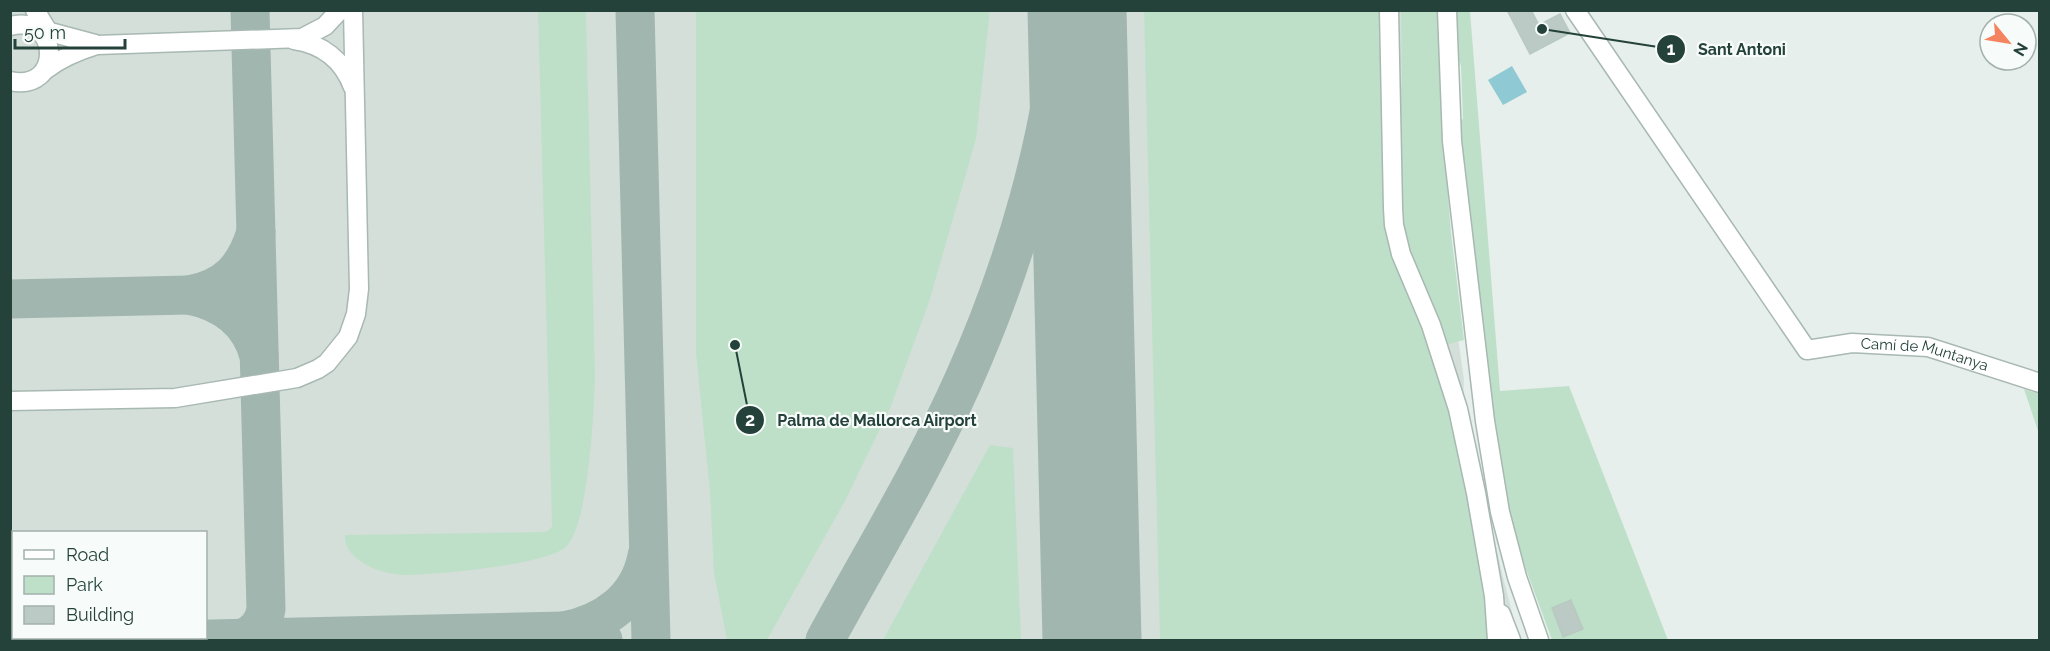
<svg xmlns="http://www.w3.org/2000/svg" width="2050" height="651" viewBox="0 0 2050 651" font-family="Raleway,sans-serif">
  <rect width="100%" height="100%" fill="#e6efeb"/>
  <path fill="#d4dfda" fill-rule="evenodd" d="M 10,11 L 1435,11 L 1454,309 L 1464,380 L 1463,401 L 1503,577 L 1516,628 L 1521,640 L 11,640 ZM 14,532 L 206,532 L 206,638 L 14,638 Z"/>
  <g fill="#bfe0c8">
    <path d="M 538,11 L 586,11 L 595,376 C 594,411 589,521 567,546 C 550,565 432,575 403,575 C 381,574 344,561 345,535 L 545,532 L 549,530 L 552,526 Z"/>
    <path d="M 696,11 L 990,11 L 976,139 L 929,302 L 891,406 L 845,501 L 767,640 L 727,640 L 714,573 L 710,492 L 696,353 Z"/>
    <path d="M 1144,11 L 1383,11 L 1386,174 L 1427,328 L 1448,398 L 1479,550 L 1491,640 L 1160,640 Z"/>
    <path d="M 1401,11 L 1440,11 L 1444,144 L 1451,233 L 1464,340 L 1449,344 L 1445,343 L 1402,243 L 1396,132 L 1402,81 Z"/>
    <path d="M 1452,11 L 1470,11 L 1500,391 L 1569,386 L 1668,640 L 1552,640 L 1519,550 L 1503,483 L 1479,298 L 1465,162 L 1457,141 L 1455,121 L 1463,119 L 1461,66 L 1453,44 Z"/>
    <path d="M 2024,389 L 2039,394 L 2039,434 Z"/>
    <path d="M 990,445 L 1013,448 L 1021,640 L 883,640 Z"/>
    <rect x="11" y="540" width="2" height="46"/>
  </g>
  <path fill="#8ec9d4" d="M 1512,66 L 1527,92 L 1503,105 L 1488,80 Z"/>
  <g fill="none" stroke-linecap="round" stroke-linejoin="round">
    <g stroke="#a2b6b0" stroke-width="39">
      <path d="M 635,10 L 651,640"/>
      <path d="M 256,232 C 245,268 227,288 189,295 C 225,302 250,321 259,356"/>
      <path d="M 10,299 L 189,295"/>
      <path d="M 564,631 C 605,623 639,599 647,556"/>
      <path d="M 240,639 C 254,635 264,624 266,609 L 250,10"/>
      <path d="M 167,640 L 564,631 L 583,634 L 603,640"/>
      <path d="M 825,640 C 872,554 924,469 964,379 C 1015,265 1053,135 1063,10"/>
    </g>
    <path stroke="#a2b6b0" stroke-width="99" d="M 1077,10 L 1092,640"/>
  </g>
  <g fill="#bbcac4" stroke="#b8c9c2" stroke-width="1.5">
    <path d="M 1507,10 L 1531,10 L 1539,25 L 1560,14 L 1570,33 L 1530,54 Z"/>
    <path d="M 1571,600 L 1583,629 L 1563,637 L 1552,608 Z"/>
  </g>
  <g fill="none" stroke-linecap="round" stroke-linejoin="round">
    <g stroke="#a8b8b2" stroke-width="21">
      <g id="minor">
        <path d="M 35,10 L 46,28 L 48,39"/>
        <path d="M 1389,10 L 1393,208 L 1394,225 L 1401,254 L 1431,325 L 1458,409 L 1476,493 L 1494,596 L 1497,640"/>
        <path d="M 1447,10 L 1452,141 L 1485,421 L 1500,512 L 1517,577 L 1539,640"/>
        <path id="s1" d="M 1575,10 L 1807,350 L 1852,343 L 1928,347 L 2040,383"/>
        <path d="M 10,26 C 61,13 63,93 10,81"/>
        <path d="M 35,28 L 95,44"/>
        <path d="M 294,40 C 322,44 343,60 353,87"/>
        <path d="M 45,70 C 61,58 77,51 97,45 L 302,38 L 325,26 L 340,10"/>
        <path d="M 10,401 L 175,398 L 297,378 L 318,369 L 327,363 L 348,337 L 356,314 L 359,289 L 353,10"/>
        <path d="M 1501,614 L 1511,640"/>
      </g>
    </g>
    <use href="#minor" stroke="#fff" stroke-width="18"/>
  </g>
  <g text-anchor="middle" stroke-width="4.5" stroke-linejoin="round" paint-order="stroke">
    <g font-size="15" fill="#24423a" stroke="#f7fbf9">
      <text dy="5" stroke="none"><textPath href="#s1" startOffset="531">Camí de Muntanya</textPath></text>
    </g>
  </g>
  <path fill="none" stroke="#24423a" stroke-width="2" d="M1542 29L1671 49M735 345L750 420"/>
  <g fill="#24423a" stroke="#f7fbf9" stroke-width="2">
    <circle cx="1542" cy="29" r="6"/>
    <circle cx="735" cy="345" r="6"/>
    <circle cx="1671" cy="49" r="15"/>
    <circle cx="750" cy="420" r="15"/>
  </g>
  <g font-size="18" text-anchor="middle" font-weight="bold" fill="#fff">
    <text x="1671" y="55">1</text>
    <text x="750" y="426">2</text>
  </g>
  <g font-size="16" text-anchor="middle" font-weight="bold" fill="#24423a" stroke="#f7fbf9" stroke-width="4.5" stroke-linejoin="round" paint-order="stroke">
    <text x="1742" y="55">Sant Antoni</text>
    <text x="877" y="426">Palma de Mallorca Airport</text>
  </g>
  <rect width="2050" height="651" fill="none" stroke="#24423a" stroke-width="24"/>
  <rect x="12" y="531" width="195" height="108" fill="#f7fbf9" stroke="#a3b1ad" stroke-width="1.5"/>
  <rect x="24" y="550" width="30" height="9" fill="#ffffff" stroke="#a3b1ad" stroke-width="1.5"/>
  <text x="66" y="561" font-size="18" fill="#24423a">Road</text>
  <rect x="24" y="576" width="30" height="18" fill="#bfe0c8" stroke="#a3b1ad" stroke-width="1.5"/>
  <text x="66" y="591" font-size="18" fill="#24423a">Park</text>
  <rect x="24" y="606" width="30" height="18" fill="#bbcac4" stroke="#a3b1ad" stroke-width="1.5"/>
  <text x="66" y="621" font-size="18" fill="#24423a">Building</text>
  <g transform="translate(2008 42) rotate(120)"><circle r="28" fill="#f7fbf9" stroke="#a3b1ad" stroke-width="1.5"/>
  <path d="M0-4.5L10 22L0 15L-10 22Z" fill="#f4845f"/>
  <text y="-9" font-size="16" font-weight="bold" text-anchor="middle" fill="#24423a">N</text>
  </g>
  <path d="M15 39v9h110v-9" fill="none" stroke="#24423a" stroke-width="3"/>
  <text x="24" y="39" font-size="18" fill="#24423a" stroke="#f7fbf9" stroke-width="4.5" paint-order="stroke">50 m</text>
</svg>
